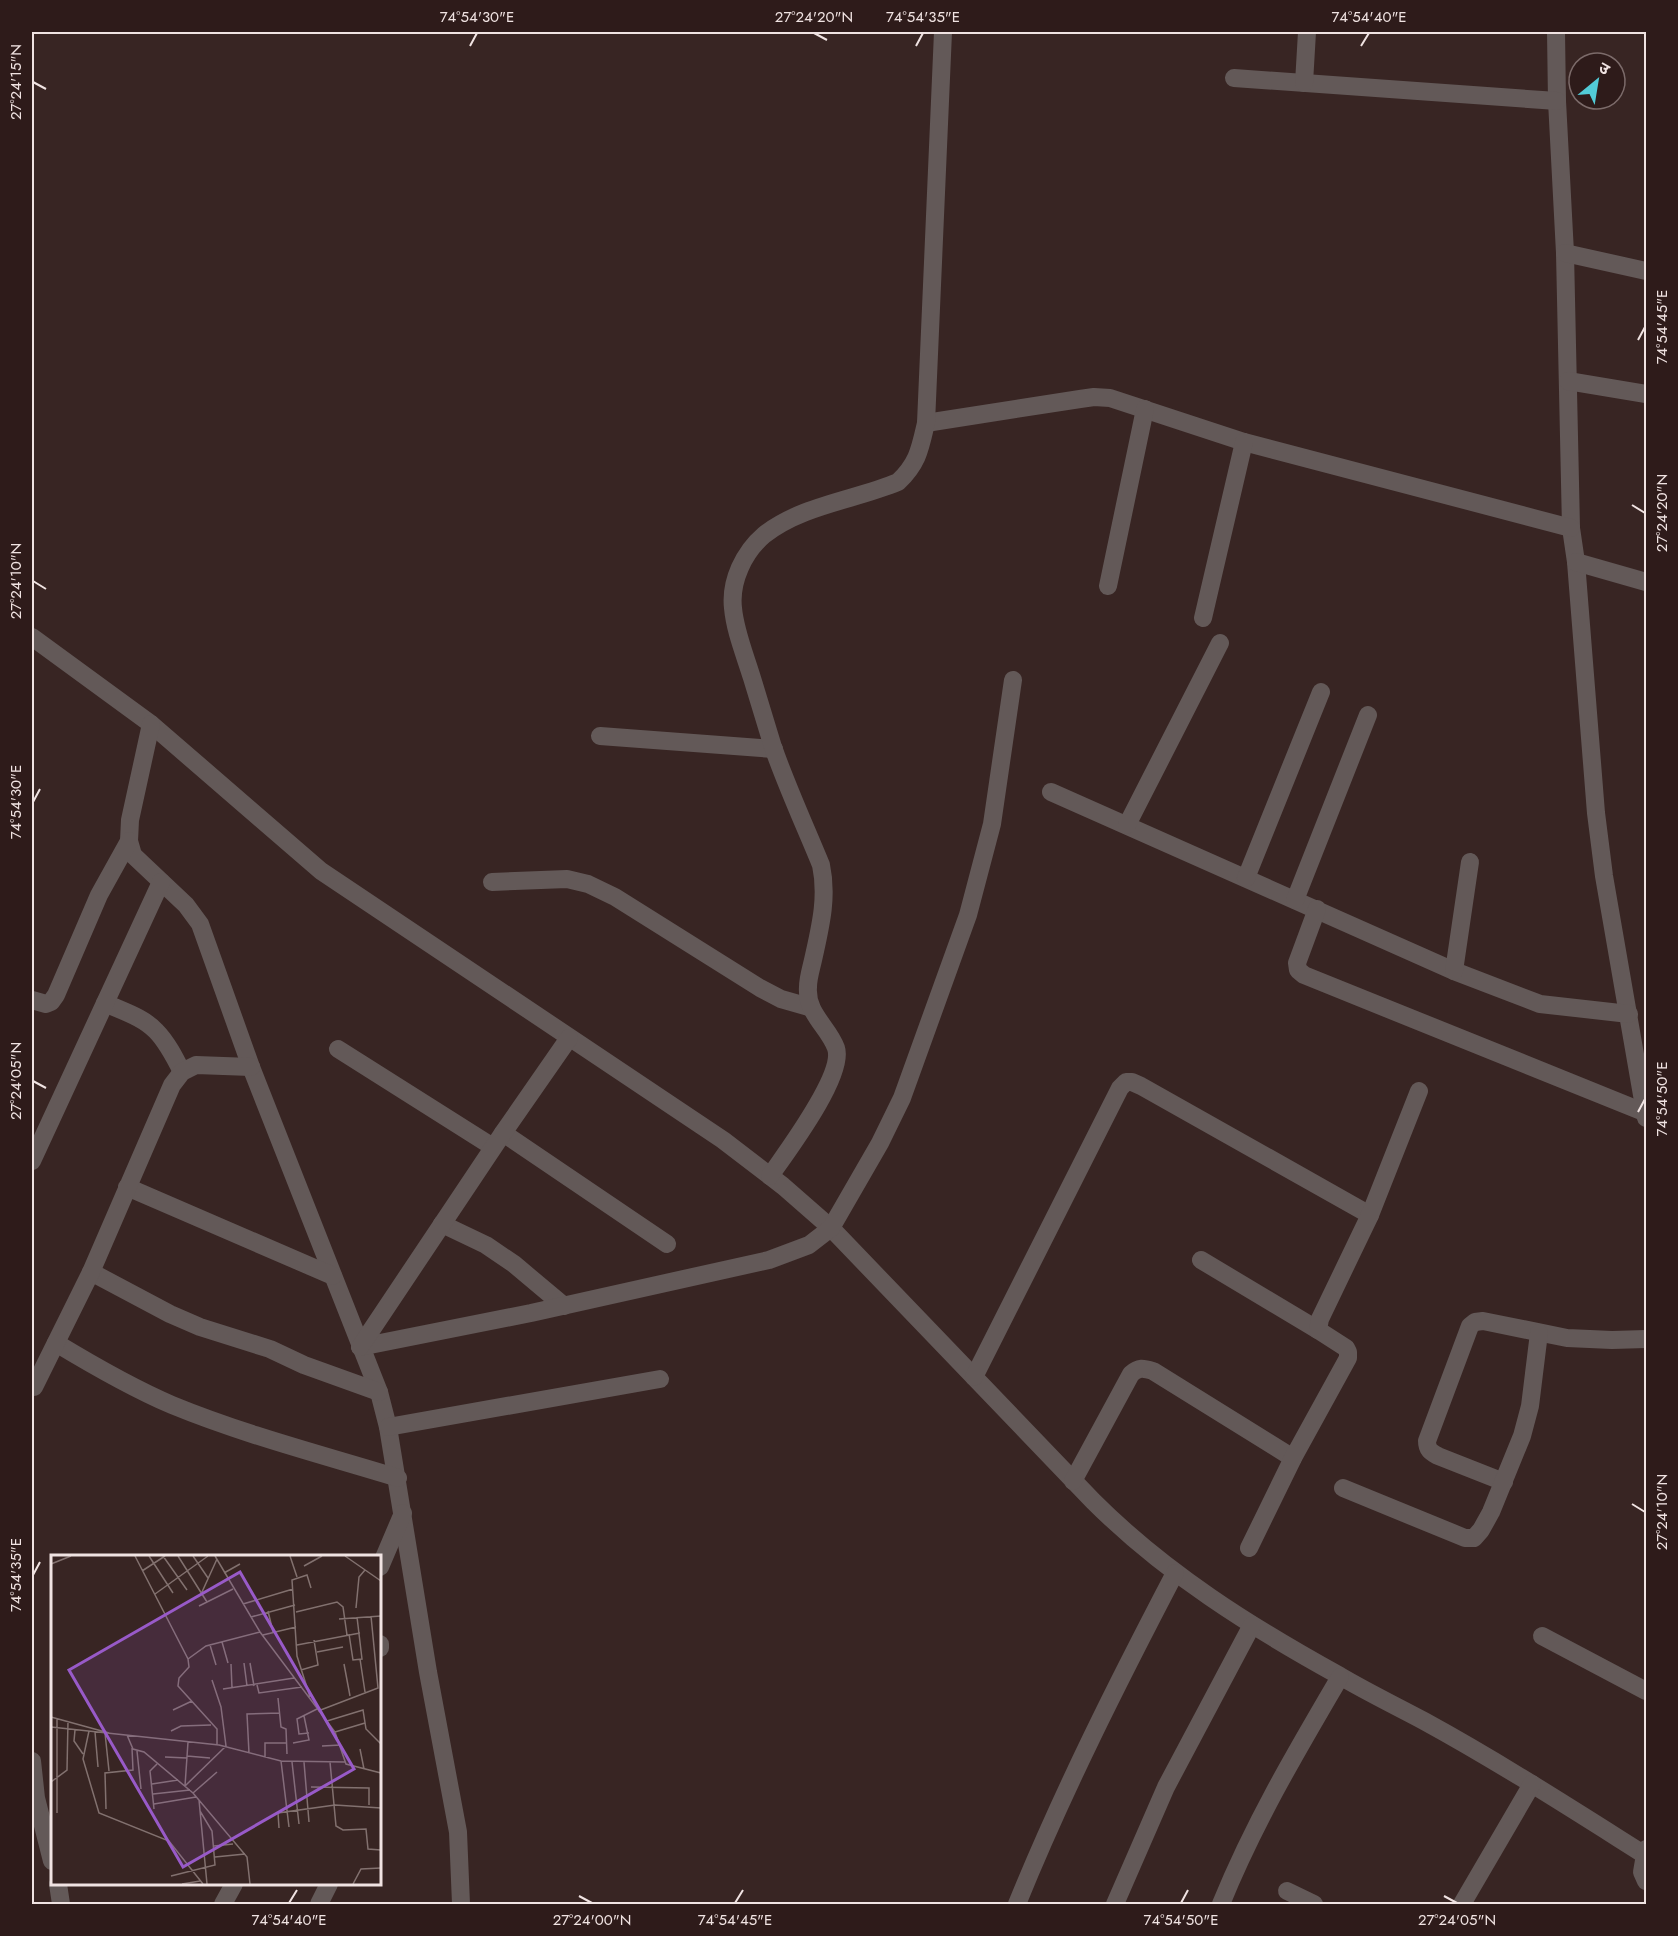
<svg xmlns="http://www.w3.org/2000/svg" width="1678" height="1936" viewBox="0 0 1678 1936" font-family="Jost,'Noto Sans Devanagari',sans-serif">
  <rect width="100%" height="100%" fill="#382523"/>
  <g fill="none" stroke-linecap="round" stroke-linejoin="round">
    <g stroke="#635958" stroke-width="18">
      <path d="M 1556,32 L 1557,101 L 1565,253 L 1571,528 L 1576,562 L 1596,813 L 1604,876 L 1646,1118"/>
      <path d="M 1234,78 L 1557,101"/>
      <path d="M 1304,83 L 1307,32"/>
      <path d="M 1565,253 L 1646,271"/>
      <path d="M 1568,381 L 1646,394"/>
      <path d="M 926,423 L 1080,399 L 1094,397 L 1110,398 L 1244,442 L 1571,528"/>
      <path d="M 1576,562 L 1646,582"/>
      <path d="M 1108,586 L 1145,409"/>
      <path d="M 1203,618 L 1244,442"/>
      <path d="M 32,637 L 151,724 L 321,871 L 723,1140 L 783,1186 L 831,1228 L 1093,1501 C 1165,1573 1251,1627 1340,1676 C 1367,1692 1396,1706 1424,1721 C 1499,1762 1572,1809 1645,1855"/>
      <path d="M 151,724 L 130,820 L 129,841 L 133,855 L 186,905 L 200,924 L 251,1067 L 379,1392 L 388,1427 L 428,1672 L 458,1832 L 461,1904"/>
      <path d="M 600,736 L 774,749"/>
      <path d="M 1051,792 L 1454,971 L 1540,1004 L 1629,1014"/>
      <path d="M 1127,825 L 1220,643"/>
      <path d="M 1246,878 L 1321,692"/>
      <path d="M 492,882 L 567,879 L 588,884 L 615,897 L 760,988 L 781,999 L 809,1007"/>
      <path d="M 1295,900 L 1368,715"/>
      <path d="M 1317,909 L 1297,963 L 1298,970 L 1304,975 L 1646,1113"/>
      <path d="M 1454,971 L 1470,862"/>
      <path d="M 32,1000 L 46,1004 L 51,1002 L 56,995 L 99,895 L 129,841"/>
      <path d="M 105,1003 C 122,1011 143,1017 156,1031 C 167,1042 175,1058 182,1072"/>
      <path d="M 338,1049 L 493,1147"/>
      <path d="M 503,1133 L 667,1244"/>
      <path d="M 32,1161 L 161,882"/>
      <path d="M 770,1176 C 786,1153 845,1075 836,1048 C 828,1026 806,1014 808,987 C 808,978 811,969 813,960 C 820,928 828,898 821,865 C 805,826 787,787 773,747 C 766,724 759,701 752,678 C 745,655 735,631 733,608 C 730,581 744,552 764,535 C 802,505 855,500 898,482 C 918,463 920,449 926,423 L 943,32"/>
      <path d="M 127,1187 L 333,1276"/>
      <path d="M 442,1224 L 486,1245 L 514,1264 L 564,1306"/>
      <path d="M 1201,1260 L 1318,1330"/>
      <path d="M 91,1272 L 170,1314 L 200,1327 L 270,1349 L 304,1365 L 379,1392"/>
      <path d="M 56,1343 C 94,1366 132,1388 172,1405 C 245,1435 323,1455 398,1478"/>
      <path d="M 360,1347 L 531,1313 L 769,1260 L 809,1245 L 831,1228 L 880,1143 L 902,1098 L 968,915 L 992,824 L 1013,680"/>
      <path d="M 360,1347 L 503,1133 L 569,1038"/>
      <path d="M 974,1377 L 1120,1088 L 1126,1082 L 1132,1082 L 1141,1086 L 1370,1215"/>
      <path d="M 34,1387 L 91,1272 L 172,1085 L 182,1072 L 196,1065 L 251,1067"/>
      <path d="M 388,1427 L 660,1379"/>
      <path d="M 1073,1481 L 1131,1374 C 1139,1367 1143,1368 1153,1371 L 1293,1458"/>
      <path d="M 1504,1482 L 1438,1456 C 1431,1452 1427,1450 1427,1441 L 1470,1326 L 1475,1322 L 1483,1321 L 1567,1338 L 1612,1340 L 1646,1339"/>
      <path d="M 1343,1488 L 1465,1538 L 1474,1538 L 1481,1530 L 1491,1512 L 1522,1436 L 1530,1406 L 1539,1333"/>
      <path d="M 1249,1548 L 1293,1458 L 1348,1358 L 1348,1352 L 1346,1348 L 1318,1330 L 1320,1319 L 1370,1215 L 1419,1091"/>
      <path d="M 380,1567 L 403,1513"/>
      <path d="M 1542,1636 L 1646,1691"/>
      <path d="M 380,1644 L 380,1648"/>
      <path d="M 32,1761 L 36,1798 L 52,1861"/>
      <path d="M 1646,1849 L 1642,1872 L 1646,1881"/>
      <path d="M 58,1884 L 61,1904"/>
      <path d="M 1287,1891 L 1314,1904"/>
      <path d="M 223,1904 L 234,1884"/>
      <path d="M 319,1904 L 329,1884"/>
      <path d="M 1017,1904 C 1063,1791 1118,1682 1175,1573"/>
      <path d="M 1115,1904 L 1166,1787 L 1252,1625"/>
      <path d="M 1221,1904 C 1254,1823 1296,1752 1340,1677"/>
      <path d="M 1462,1904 L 1532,1784"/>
    </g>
  </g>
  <path fill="none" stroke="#f0e3e2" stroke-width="2" d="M 814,33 L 827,40M 470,46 L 477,33M 916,46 L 923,33M 1361,46 L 1369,33M 33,82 L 46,89M 1638,340 L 1645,327M 1632,505 L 1645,513M 33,581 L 46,589M 33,802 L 40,789M 33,1081 L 46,1088M 1638,1112 L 1645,1099M 1632,1504 L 1645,1512M 33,1575 L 40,1562M 579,1896 L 592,1903M 1444,1896 L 1457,1903M 289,1903 L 297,1890M 735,1903 L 743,1890M 1181,1903 L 1188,1890"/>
  <g transform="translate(51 1555)">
    <rect width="330" height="330" fill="#382523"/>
    <path fill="none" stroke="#82716f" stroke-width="1.5" d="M 84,1 L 137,104 L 138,112 L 128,123 L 127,131 L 166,174 L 166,190M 98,1 L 122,38M 112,1 L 136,35M 127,1 L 156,47M 142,1 L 157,23M 164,1 L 209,77 L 284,177 L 295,209 L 330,218M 239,1 L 246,22M 294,1 L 330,26M 0,9 L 20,1M 253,11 L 271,1M 91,16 L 114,1M 173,18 L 189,9M 151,37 L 166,4M 104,39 L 157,1M 192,49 L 242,34M 148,51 L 182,34M 305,53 L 308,22 L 314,15M 217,56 L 222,77M 245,57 L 286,47 L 292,52 L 296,80M 200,62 L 244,50M 288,64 L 330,61M 298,79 L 302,105 L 311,104 L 306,62M 212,80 L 245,72M 171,87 L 177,108M 159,90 L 165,110M 246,90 L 309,78M 266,97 L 292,92M 137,104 L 155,91 L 209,77M 309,104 L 314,137M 193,108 L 196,131M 199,108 L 203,131M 180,109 L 181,133M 293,109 L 299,141M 250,115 L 267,110 L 263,85M 206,130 L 208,138 L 251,132M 172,134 L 243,123M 259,142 L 246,101 L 241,25 L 256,20 L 260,33M 227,143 L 230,172 L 235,174 L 236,199M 122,155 L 141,146M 267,156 L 327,133 L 320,61M 0,162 L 58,178M 276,166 L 312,155 L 315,174 L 330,189M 0,172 L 168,190 L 230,206 L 294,207M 24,175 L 23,186 L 32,199M 38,176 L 32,204 L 48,258 L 118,286 L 152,329M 120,176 L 130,171 L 160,170M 44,177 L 47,212M 284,177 L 314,168M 54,178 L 58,216M 258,178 L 248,179 L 246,164 L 266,154M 76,180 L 82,194 L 93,197 L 142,238 L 196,302 L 199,329M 242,188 L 258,185 L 253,161M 271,191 L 290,190M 309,194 L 313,214M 86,196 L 90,234M 198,198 L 196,159 L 229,158M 136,201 L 159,203M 114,202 L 136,203M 214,203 L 214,188 L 235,188M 230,206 L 238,272M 241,207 L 248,269M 253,207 L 258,267M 279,207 L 285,271 L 292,275 L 315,274 L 317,294 L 330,295M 0,227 L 16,215 L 17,166M 101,229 L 127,225M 134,231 L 175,191 L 170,152 L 161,125M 134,231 L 137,187M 260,232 L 318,233 L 318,250M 142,238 L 166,217M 102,239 L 139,235M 148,245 L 156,329M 103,249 L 145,242M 55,254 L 54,218 L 82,215 L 81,193M 103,254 L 99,216 L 106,209M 6,258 L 6,164M 228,273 L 227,258 L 284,250 L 330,253M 163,291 L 182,289M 164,302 L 194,299M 120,321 L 164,310 L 161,276 L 149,256M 131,329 L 149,326M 302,329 L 310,314 L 330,313"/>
    <path fill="#985ac8" fill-opacity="0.15" stroke="#985ac8" stroke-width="3" d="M 189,17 L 303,214 L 132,312 L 18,115 Z"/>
    <rect width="330" height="330" fill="none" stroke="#f0e3e2" stroke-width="3"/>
  </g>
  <rect width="1678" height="1936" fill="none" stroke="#2e1b1a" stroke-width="66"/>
  <g transform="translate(1597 81) rotate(30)"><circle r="28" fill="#2e1b1a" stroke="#7c6b6a" stroke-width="1.5"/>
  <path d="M0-4.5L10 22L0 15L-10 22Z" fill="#52cbd7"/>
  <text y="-9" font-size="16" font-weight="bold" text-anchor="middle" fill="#f0e3e2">उ</text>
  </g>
  <rect x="33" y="33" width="1612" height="1870" fill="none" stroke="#f0e3e2" stroke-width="2"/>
  <g font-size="15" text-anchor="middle" fill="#f0e3e2">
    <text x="477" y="22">74°54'30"E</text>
    <text x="814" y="22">27°24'20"N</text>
    <text x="923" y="22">74°54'35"E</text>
    <text x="1369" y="22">74°54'40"E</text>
    <text transform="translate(16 82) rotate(-90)" y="5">27°24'15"N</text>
    <text transform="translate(1662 327) rotate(-90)" y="5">74°54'45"E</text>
    <text transform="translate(1662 513) rotate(-90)" y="5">27°24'20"N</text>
    <text transform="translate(16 581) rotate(-90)" y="5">27°24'10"N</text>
    <text transform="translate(16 802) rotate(-90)" y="5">74°54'30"E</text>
    <text transform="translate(16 1081) rotate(-90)" y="5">27°24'05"N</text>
    <text transform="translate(1662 1099) rotate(-90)" y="5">74°54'50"E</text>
    <text transform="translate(1662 1512) rotate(-90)" y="5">27°24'10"N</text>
    <text transform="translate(16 1575) rotate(-90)" y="5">74°54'35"E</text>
    <text x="289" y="1925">74°54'40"E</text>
    <text x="592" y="1925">27°24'00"N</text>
    <text x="735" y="1925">74°54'45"E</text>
    <text x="1181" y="1925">74°54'50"E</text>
    <text x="1457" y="1925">27°24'05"N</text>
  </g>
</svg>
